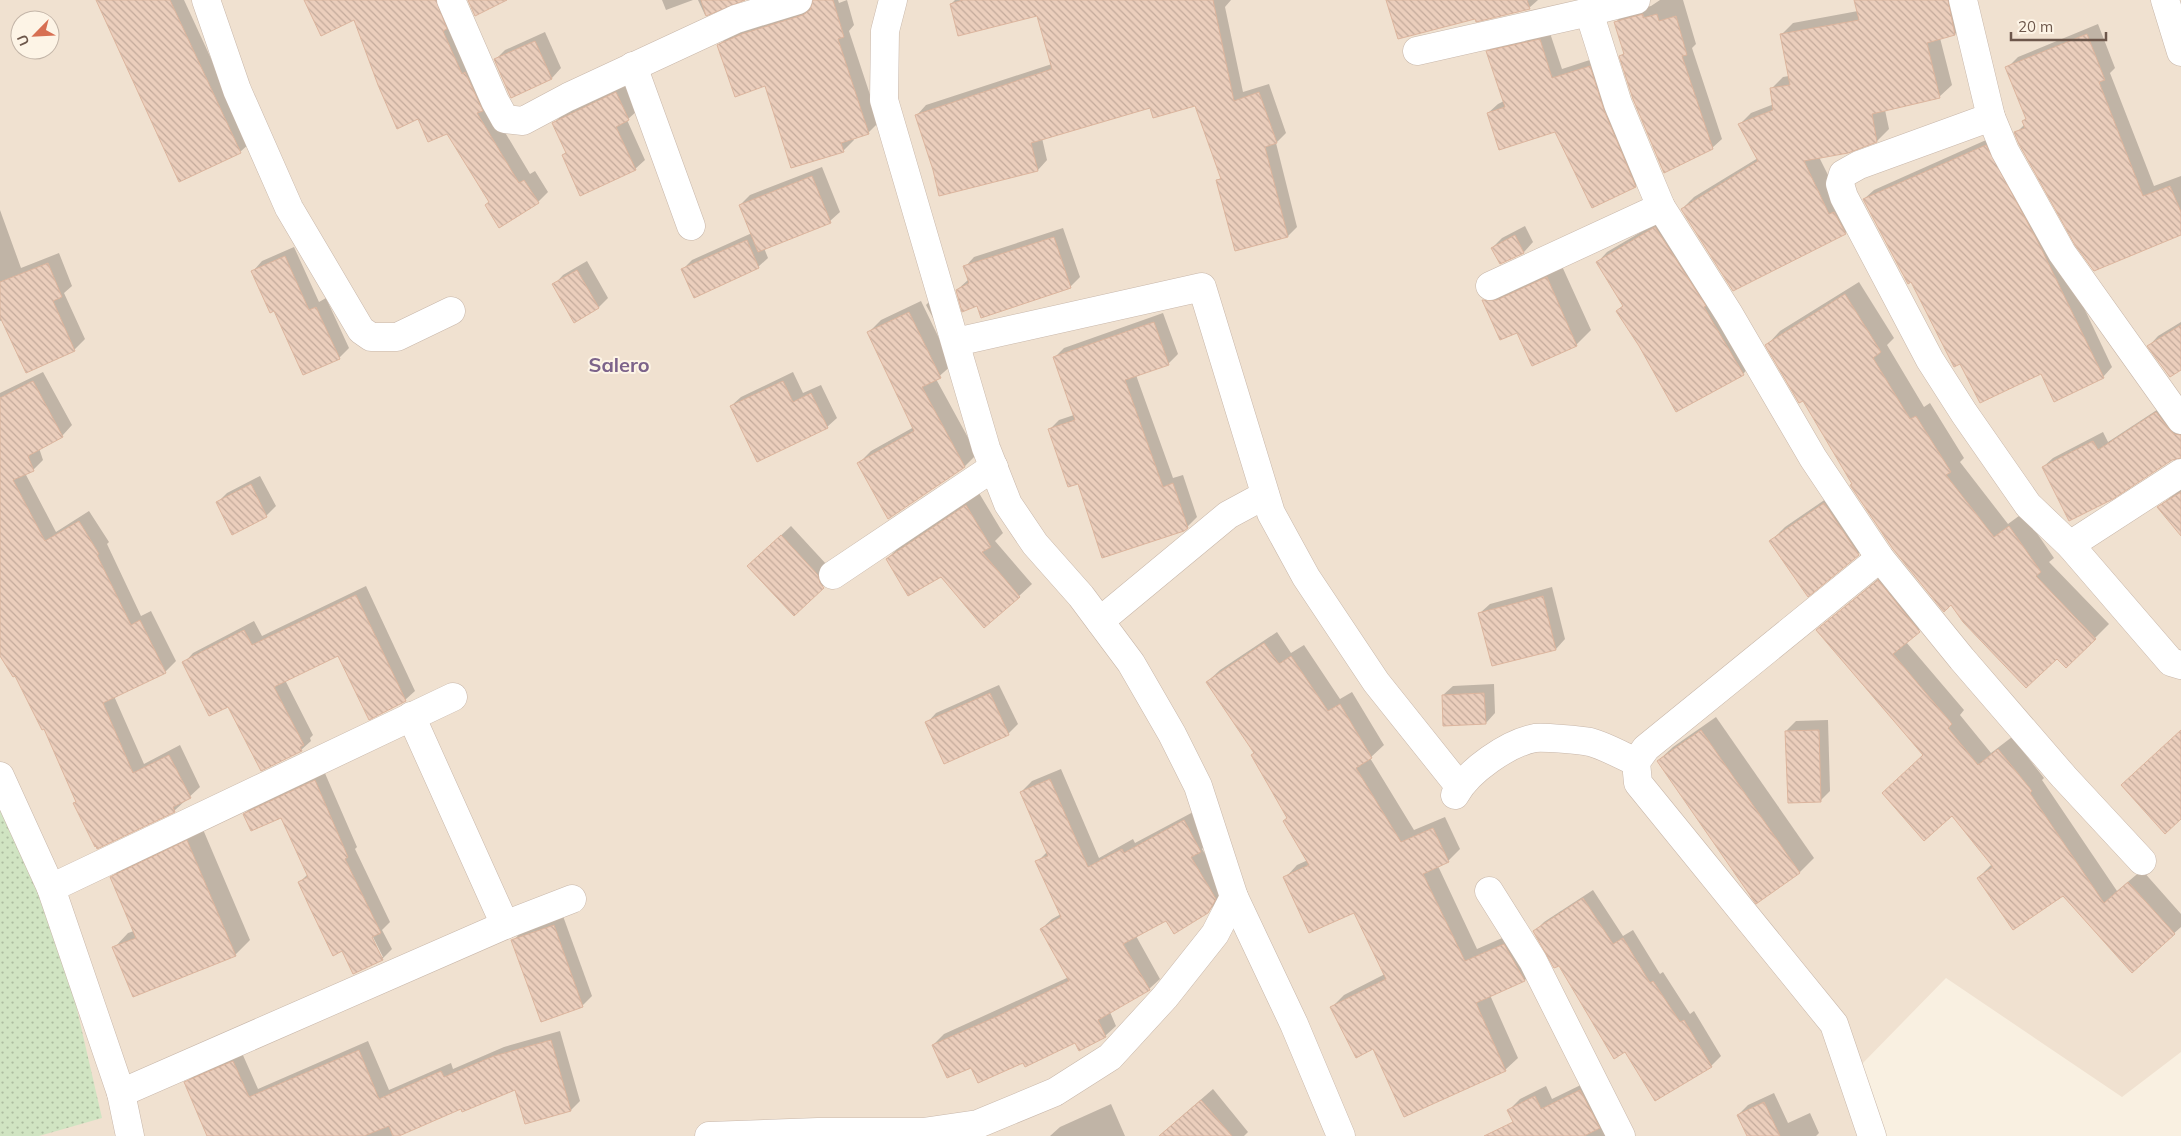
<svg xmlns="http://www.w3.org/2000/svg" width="2181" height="1136" viewBox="0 0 2181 1136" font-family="Mulish,sans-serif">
  <defs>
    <pattern id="grass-dots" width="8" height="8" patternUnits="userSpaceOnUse" patternTransform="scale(1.25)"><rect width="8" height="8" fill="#d0e4c2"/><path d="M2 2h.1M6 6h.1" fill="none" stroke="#adbca0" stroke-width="1.8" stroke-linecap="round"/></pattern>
    <pattern id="building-back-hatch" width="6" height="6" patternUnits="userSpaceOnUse" patternTransform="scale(1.25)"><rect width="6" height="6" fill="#ebcebc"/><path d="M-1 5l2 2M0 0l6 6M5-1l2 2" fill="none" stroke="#c3aa9b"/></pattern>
  </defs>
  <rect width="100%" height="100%" fill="#f9f0e1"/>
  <path fill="#f0e1d0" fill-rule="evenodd" d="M 0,0 L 2181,0 L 2181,1052 L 2122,1097 L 1946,978 L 1860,1066 L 1884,1136 L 0,1136 ZM 20,20 L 50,20 L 50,50 L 20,50 Z"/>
  <path fill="url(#grass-dots)" d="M 0,778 L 67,966 L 102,1118 L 39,1136 L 0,1136 Z"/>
  <g fill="#0003" fill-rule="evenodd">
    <path d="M 97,0 L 184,0 L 250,143 L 240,152 Z"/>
    <path d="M 305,0 L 449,0 L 488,104 L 530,174 L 535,171 L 548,192 L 538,202 L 490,202 L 447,132 L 419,118 L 355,19 Z"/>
    <path d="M 662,0 L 693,0 L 666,10 Z"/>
    <path d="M 698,0 L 740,0 L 705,15 Z"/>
    <path d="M 814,0 L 838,0 L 839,3 L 847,0 L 854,25 L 849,31 L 879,122 L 868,133 L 853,138 L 854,140 L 843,151 L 718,46 L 729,35 L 754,23 L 814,5 Z"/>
    <path d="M 955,0 L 1231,0 L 1225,7 L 1243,92 L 1269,84 L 1286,133 L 1276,143 L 1297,227 L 1288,236 L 1218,180 L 1222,177 L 1196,105 L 1151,106 L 1042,138 L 1047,160 L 1038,170 L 934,169 L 917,115 L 926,105 L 1052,64 L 1038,14 L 951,4 Z"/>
    <path d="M 1387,0 L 1538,0 L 1529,8 L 1476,18 Z"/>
    <path d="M 1660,0 L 1683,0 L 1696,44 L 1692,48 L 1722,139 L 1712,148 L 1621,56 L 1625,52 L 1616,22 L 1625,12 L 1651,6 Z"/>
    <path d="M 1855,0 L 1963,0 L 1967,22 L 1955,34 L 1940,38 L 1952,85 L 1939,97 L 1885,110 L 1889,129 L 1877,141 L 1819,157 L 1842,203 L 1857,221 L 1845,233 L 1682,209 L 1694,197 L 1758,158 L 1739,125 L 1751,113 L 1774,104 L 1771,89 L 1783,77 L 1789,76 L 1781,35 L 1793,23 L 1858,11 Z"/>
    <path d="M 2098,24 L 2115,68 L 2110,73 L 2154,186 L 2181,176 L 2181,234 L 2016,133 L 2025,124 L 2024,121 L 2027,117 L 2007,68 L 2018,57 Z"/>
    <path d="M 1549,30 L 1562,69 L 1599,57 L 1645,176 L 1635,186 L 1556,130 L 1488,113 L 1498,104 L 1504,101 L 1487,52 L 1497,42 Z"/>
    <path d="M 545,32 L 561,68 L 552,78 L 512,96 L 495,60 L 505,50 Z"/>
    <path d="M 626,83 L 638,110 L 627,120 L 645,160 L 635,169 L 563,155 L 567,151 L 554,123 L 563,114 Z"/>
    <path d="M 1995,136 L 2050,236 L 2112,367 L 2103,377 L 2041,372 L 1961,362 L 1864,199 L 1874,190 Z"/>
    <path d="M 822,167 L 840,212 L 830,221 L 764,248 L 768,258 L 758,267 L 683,269 L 692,260 L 752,233 L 740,205 L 750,195 Z"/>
    <path d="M 0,210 L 21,268 L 59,253 L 72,286 L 64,293 L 85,339 L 74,350 L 3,320 L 0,321 Z"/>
    <path d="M 1665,218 L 1752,364 L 1743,374 L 1624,305 L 1598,262 L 1607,252 Z"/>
    <path d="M 1525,226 L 1533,242 L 1524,252 L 1500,263 L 1492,248 L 1502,238 Z"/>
    <path d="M 1063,228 L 1080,277 L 1070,287 L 977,304 L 957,290 L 969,279 L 965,267 L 974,257 Z"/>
    <path d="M 294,247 L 319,302 L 326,298 L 349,348 L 339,358 L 275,309 L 253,271 L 262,261 Z"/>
    <path d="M 587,261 L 608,298 L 599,307 L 575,321 L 554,285 L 563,275 Z"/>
    <path d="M 1561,264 L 1591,330 L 1576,345 L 1532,364 L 1518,331 L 1484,301 L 1498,286 Z"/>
    <path d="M 1859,282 L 1894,338 L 1887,345 L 1924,407 L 1930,403 L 1964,458 L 1960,462 L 2008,524 L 2023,513 L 2054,558 L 2049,562 L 2109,624 L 2066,667 L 2057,657 L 1952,604 L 1853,484 L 1803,400 L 1767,345 L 1780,331 Z"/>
    <path d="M 936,295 L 941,309 L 933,318 L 926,305 Z"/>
    <path d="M 921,301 L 952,365 L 936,379 L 977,454 L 965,466 L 859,463 L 871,451 L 914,427 L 868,333 L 881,320 Z"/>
    <path d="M 1163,313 L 1178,354 L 1168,364 L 1136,375 L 1173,478 L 1183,475 L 1197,517 L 1187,527 L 1079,482 L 1049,430 L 1059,420 L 1074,415 L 1054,358 L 1064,348 Z"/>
    <path d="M 2181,322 L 2181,369 L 2149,346 L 2158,336 Z"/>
    <path d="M 43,372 L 72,425 L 62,436 L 39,448 L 43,460 L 33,470 L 25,473 L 56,532 L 89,511 L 109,542 L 107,544 L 141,616 L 151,611 L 176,661 L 165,672 L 114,696 L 144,764 L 180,745 L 200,787 L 174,811 L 77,801 L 45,727 L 16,674 L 0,654 L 0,393 Z"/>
    <path d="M 793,372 L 803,393 L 821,385 L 837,418 L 827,427 L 731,406 L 741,397 Z"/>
    <path d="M 2166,404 L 2181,422 L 2181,456 L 2043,467 L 2053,458 L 2103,432 L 2108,442 Z"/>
    <path d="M 260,476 L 276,506 L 266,516 L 217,503 L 227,493 Z"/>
    <path d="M 2181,489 L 2181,534 L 2158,507 Z"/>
    <path d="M 1839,490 L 1873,540 L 1858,554 L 1771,541 L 1785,527 Z"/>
    <path d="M 979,493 L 1003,533 L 995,541 L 1032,584 L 1019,596 L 887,559 L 900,546 Z"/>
    <path d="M 791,526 L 827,565 L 833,577 L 794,614 L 759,556 Z"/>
    <path d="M 1891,568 L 1932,618 L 1906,642 L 1964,710 L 1960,715 L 1991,753 L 2012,737 L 2044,778 L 2042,780 L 2117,891 L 2142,870 L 2181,914 L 2181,927 L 2132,971 L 2063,894 L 1978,878 L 1992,864 L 1952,814 L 1924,755 L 1817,630 Z"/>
    <path d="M 366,586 L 415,691 L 405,700 L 339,654 L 285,680 L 313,735 L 310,738 L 311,741 L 301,750 L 228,705 L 184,663 L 193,653 L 254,621 L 262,636 Z"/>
    <path d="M 1552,587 L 1565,639 L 1556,649 L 1480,613 L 1490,604 Z"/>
    <path d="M 1277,632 L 1291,653 L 1304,645 L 1340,699 L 1352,692 L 1384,745 L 1370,758 L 1414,830 L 1445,817 L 1460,849 L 1448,861 L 1438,866 L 1477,949 L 1516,932 L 1537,967 L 1525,980 L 1490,995 L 1518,1058 L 1505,1070 L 1374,1047 L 1332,1007 L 1344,995 L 1385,974 L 1355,911 L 1285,878 L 1297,865 L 1308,860 L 1255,753 L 1207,682 L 1220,670 Z"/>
    <path d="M 1494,684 L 1495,713 L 1486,723 L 1443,695 L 1453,686 Z"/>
    <path d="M 999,685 L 1018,724 L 1008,734 L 927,723 L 936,713 Z"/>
    <path d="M 1716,717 L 1814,858 L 1800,872 L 1757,902 L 1658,761 L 1673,747 Z"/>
    <path d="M 1828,720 L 1830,791 L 1821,800 L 1786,731 L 1796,721 Z"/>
    <path d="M 1061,769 L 1099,858 L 1133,839 L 1135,843 L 1195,811 L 1211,840 L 1202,849 L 1226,887 L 1219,900 L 1208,912 L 1166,919 L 1136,936 L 1160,979 L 1149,989 L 1110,1012 L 1116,1026 L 1105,1036 L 1076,1041 L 1024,1061 L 972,1066 L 933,1045 L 944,1034 L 1069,977 L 1041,929 L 1052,919 L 1061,914 L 1037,862 L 1047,852 L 1021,792 L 1032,781 Z"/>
    <path d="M 324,771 L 357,847 L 355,849 L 390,922 L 382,930 L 392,949 L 382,959 L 343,949 L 300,882 L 308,874 L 282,816 L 244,814 L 254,805 ZM 370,931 L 383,957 L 380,957 L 368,932 Z"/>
    <path d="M 202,827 L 250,940 L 235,955 L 114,948 L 128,933 L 134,931 L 111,878 L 126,863 Z"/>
    <path d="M 1593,890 L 1623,936 L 1633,930 L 1660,974 L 1663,972 L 1690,1014 L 1694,1011 L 1721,1056 L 1711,1066 L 1626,1050 L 1534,932 L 1544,922 Z"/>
    <path d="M 563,916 L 592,996 L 582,1006 L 513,941 L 522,931 Z"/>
    <path d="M 560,1031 L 580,1101 L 571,1110 L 526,1123 L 516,1088 L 462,1107 L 396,1136 L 208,1136 L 186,1083 L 195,1074 L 242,1053 L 258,1089 L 368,1041 L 389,1090 L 451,1063 L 453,1069 L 504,1047 Z"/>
    <path d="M 1591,1080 L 1622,1136 L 1521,1136 L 1509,1110 L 1520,1099 L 1546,1086 L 1552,1099 Z"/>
    <path d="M 1213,1089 L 1248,1132 L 1244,1136 L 1159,1136 Z"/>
    <path d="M 1774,1093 L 1788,1123 L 1810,1113 L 1819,1133 L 1816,1136 L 1748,1136 L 1738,1115 L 1748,1105 Z"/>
    <path d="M 1111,1104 L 1125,1136 L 1050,1136 L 1060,1127 Z"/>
  </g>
  <g fill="url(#building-back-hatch)" stroke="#dcb59e">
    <path d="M 96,0 L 170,0 L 241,153 L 179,182 Z"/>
    <path d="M 304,0 L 436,0 L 447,29 L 443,31 L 462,74 L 465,72 L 483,111 L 477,113 L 519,183 L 524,180 L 539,203 L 499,228 L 485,205 L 489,202 L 447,134 L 428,142 L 418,119 L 397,129 L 378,85 L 354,20 L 321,36 Z"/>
    <path d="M 468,0 L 507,0 L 475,16 Z"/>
    <path d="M 701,0 L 745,0 L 706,16 Z"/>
    <path d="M 813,0 L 833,0 L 844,37 L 838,39 L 869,134 L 841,143 L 844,152 L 791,168 L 765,86 L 735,97 L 717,45 L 742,34 L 803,15 L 810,10 Z"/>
    <path d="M 963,0 L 1213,0 L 1234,101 L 1259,92 L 1277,143 L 1265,147 L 1288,237 L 1235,251 L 1216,180 L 1221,179 L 1195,106 L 1153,118 L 1150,108 L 1031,143 L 1038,171 L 939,196 L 933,170 L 915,115 L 1052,69 L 1037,16 L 958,36 L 950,4 Z"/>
    <path d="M 1386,0 L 1527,0 L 1530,9 L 1476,22 L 1475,19 L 1398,39 Z"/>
    <path d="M 1854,0 L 1948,0 L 1955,35 L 1927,43 L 1940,98 L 1872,114 L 1877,142 L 1848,153 L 1804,161 L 1829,214 L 1834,212 L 1846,234 L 1733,291 L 1681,209 L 1758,161 L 1738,124 L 1773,110 L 1770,88 L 1790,85 L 1780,34 L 1859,20 Z"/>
    <path d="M 1643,14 L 1643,18 L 1657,14 L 1659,21 L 1676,16 L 1687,55 L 1682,56 L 1713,149 L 1664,173 L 1633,99 L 1619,56 L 1624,54 L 1614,22 Z"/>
    <path d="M 2087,34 L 2105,80 L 2099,82 L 2143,196 L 2170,186 L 2181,212 L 2181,235 L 2094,271 L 2075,245 L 2019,144 L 2014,132 L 2025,128 L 2022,121 L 2026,119 L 2005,67 Z"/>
    <path d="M 1540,39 L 1552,78 L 1590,66 L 1604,110 L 1636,187 L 1592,208 L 1555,132 L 1499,150 L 1487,113 L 1505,107 L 1486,51 Z"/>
    <path d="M 535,41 L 552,79 L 511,98 L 494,59 Z"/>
    <path d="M 616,92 L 629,120 L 616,127 L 636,170 L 580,196 L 562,155 L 566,153 L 552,123 Z"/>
    <path d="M 1986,145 L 2040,246 L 2104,378 L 2054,402 L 2041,374 L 1980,403 L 1960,364 L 1954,367 L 1911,282 L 1908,284 L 1863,199 Z"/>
    <path d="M 812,176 L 831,223 L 758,252 L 739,205 Z"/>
    <path d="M 1655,227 L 1706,306 L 1704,307 L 1744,375 L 1676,412 L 1639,346 L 1616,311 L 1623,306 L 1596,262 Z"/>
    <path d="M 1515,235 L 1524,253 L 1500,264 L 1491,248 Z"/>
    <path d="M 1054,237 L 1071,288 L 981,318 L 977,306 L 962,312 L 956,290 L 969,283 L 963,266 Z"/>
    <path d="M 747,240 L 759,268 L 694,298 L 681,269 Z"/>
    <path d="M 285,256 L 309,310 L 316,307 L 340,359 L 303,375 L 274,311 L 270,313 L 251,271 Z"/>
    <path d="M 48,263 L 62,297 L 53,301 L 75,351 L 26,373 L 0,317 L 0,282 Z"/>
    <path d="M 577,270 L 599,308 L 574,323 L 552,284 Z"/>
    <path d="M 1547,277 L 1577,346 L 1532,366 L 1517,333 L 1500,340 L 1482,300 L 1497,300 Z"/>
    <path d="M 1845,294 L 1881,352 L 1873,358 L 1910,419 L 1916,416 L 1951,472 L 1946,475 L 1994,537 L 2009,526 L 2041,572 L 2036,576 L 2096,639 L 2066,668 L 2057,659 L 2026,688 L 1963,622 L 1951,605 L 1944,612 L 1893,549 L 1850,485 L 1852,484 L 1803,401 L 1799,403 L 1765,345 Z"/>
    <path d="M 909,312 L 941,378 L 922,387 L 965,467 L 888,519 L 857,463 L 914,431 L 867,332 Z"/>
    <path d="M 1154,322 L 1169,365 L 1125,380 L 1163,487 L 1173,483 L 1188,528 L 1184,531 L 1102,558 L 1078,484 L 1068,487 L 1048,429 L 1075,420 L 1053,357 Z"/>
    <path d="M 2181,325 L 2181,370 L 2170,377 L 2147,346 Z"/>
    <path d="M 33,381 L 63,437 L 28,456 L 34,471 L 13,480 L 45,541 L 79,521 L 99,554 L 97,555 L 131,625 L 140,620 L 166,673 L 103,703 L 133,773 L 169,755 L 191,798 L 173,807 L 175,812 L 97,849 L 96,846 L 95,847 L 73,803 L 76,802 L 44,729 L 42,730 L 15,676 L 13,677 L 0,656 L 0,398 Z"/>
    <path d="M 783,381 L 793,402 L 811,393 L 828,428 L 757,462 L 730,406 Z"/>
    <path d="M 2156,412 L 2169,429 L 2174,434 L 2181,435 L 2181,458 L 2172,460 L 2113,499 L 2069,521 L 2042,467 L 2093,441 L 2098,450 Z"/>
    <path d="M 251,484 L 267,517 L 232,535 L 216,502 Z"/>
    <path d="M 2181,492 L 2181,536 L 2157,507 Z"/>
    <path d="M 1824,503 L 1859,555 L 1808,597 L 1769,541 Z"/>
    <path d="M 966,505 L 991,547 L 982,552 L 1020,597 L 984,628 L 941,577 L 908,596 L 886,559 Z"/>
    <path d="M 781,535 L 818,575 L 820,583 L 824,588 L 794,616 L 747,566 Z"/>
    <path d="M 1878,580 L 1920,632 L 1893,654 L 1952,724 L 1948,728 L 1978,765 L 1998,749 L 2032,791 L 2030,793 L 2104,903 L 2128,882 L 2175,934 L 2132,973 L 2063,896 L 2013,930 L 1977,878 L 1993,867 L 1952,816 L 1924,841 L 1882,793 L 1923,755 L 1816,630 Z"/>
    <path d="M 356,595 L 406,701 L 369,720 L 338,656 L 274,687 L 304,745 L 300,747 L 302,751 L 261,771 L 228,707 L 209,716 L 182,662 L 244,630 L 252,645 Z"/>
    <path d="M 1543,596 L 1556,650 L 1492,666 L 1478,613 Z"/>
    <path d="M 1264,643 L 1279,664 L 1291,656 L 1328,711 L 1340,704 L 1372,758 L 1356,768 L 1401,842 L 1433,828 L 1449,862 L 1423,874 L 1465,961 L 1504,944 L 1525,981 L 1476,1003 L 1506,1071 L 1404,1117 L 1373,1049 L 1356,1058 L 1330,1007 L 1386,979 L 1354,913 L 1309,933 L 1283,877 L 1309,865 L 1283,821 L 1287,818 L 1251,755 L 1254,753 L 1206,682 Z"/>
    <path d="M 990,693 L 1009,735 L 944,764 L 925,722 Z"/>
    <path d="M 1484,693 L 1486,724 L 1443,726 L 1442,695 Z"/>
    <path d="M 1701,730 L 1800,873 L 1756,904 L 1657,761 Z"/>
    <path d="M 1819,730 L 1821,802 L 1788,803 L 1785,731 Z"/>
    <path d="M 2181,730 L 2181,819 L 2165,834 L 2121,785 Z"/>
    <path d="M 1050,779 L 1088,867 L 1122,849 L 1124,853 L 1184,820 L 1201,852 L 1191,857 L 1216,899 L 1208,913 L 1174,934 L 1166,921 L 1123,944 L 1150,990 L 1098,1020 L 1106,1037 L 1079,1051 L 1075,1043 L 1025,1067 L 1023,1063 L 978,1083 L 971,1068 L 947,1078 L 932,1045 L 998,1016 L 1069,981 L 1040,929 L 1061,917 L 1035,861 L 1048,856 L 1020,792 Z"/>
    <path d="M 315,780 L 348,857 L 345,859 L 381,933 L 372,937 L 383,960 L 353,974 L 342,951 L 333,956 L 309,906 L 298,882 L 308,877 L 281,818 L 251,831 L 243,814 Z"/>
    <path d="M 187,840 L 236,956 L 133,997 L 112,947 L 136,938 L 110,877 Z"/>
    <path d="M 1583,898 L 1613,944 L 1623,938 L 1650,983 L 1653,981 L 1680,1022 L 1684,1020 L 1712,1067 L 1655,1101 L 1625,1052 L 1614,1059 L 1559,966 L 1554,968 L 1533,931 Z"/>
    <path d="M 554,925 L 583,1007 L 541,1022 L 511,940 Z"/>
    <path d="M 551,1040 L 571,1111 L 525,1124 L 515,1090 L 462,1112 L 461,1109 L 399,1136 L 393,1136 L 389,1126 L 364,1136 L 207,1136 L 184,1082 L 233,1061 L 249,1097 L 359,1050 L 379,1099 L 441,1071 L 444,1077 L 494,1056 Z"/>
    <path d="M 1580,1090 L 1600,1128 L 1584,1136 L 1484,1136 L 1513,1122 L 1507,1110 L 1535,1096 L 1541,1109 Z"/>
    <path d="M 1201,1100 L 1232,1136 L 1159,1136 Z"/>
    <path d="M 1764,1102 L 1780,1136 L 1747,1136 L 1737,1115 Z"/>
  </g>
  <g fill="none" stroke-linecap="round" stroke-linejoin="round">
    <g stroke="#c8b7aa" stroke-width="29">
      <g id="minor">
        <path d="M 206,0 L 237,90 L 289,208 L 361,330 L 371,337 L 397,337 L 451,311"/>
        <path d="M 451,0 L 495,101 L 505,119 L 523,121 L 568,97 L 736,19 L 798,0"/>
        <path d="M 1963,0 L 1991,117 L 2005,151 L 2062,253 L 2181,420"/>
        <path d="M 2165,0 L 2181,52"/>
        <path d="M 1589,12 L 1618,104 L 1661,207 L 1729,314 L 1813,458 L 1880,558 L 1962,659 L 2064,777 L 2142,861"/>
        <path d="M 1417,51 L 1589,12 L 1636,0"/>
        <path d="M 633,66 L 691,226"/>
        <path d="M 1991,117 L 1859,165 L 1843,174 L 1840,184 L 1844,197 L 1930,360 L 1964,413 L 2028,505 L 2070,545 L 2171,662 L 2181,665"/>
        <path d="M 1490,286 L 1661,207"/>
        <path d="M 956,342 L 1202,287 L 1271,513 L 1306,577 L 1376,682 L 1459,786"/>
        <path d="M 2070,545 L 2181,473"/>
        <path d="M 833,575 L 994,467"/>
        <path d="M 1100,621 L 1228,515 L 1265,495"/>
        <path d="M 411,716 L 505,925"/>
        <path d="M 0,776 L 51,888 L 121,1093 L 130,1136"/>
        <path d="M 1455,795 C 1468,771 1508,743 1535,738 C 1544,737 1581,740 1590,742 C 1605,746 1621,755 1636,762"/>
        <path d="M 51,888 L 453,697"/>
        <path d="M 1489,891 L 1533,961 L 1621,1136"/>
        <path d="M 1234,897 L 1294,1024 L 1341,1136"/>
        <path d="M 121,1093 L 505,925 L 572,899"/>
        <path d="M 709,1136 L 818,1132 L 923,1132 L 978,1124 L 1055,1092 L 1110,1057 L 1165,997 L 1215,934 L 1234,897 L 1198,786 L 1172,734 L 1131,663 L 1081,596 L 1035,544 L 1008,504 L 986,448 L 884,100 L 885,31 L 893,0"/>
        <path d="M 1872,1136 L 1834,1024 L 1638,783 L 1636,762 L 1646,748 L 1880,558"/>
      </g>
    </g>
    <use href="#minor" stroke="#fff" stroke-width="28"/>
  </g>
  <g text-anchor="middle" stroke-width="4" stroke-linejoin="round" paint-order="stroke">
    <g font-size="20" font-weight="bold" fill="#7c638a" stroke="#fdf4e6">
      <text x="619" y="372">Salero</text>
    </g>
  </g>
  <g transform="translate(35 35) rotate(246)"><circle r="24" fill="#fdf4e6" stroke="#c3b5a8"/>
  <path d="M0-4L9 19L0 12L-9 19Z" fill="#d76f52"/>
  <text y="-8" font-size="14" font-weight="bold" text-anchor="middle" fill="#6d574b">U</text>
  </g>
  <path d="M2011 32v8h95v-8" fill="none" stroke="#6d574b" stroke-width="2.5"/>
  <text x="2018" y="32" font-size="15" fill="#6d574b" stroke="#fdf4e6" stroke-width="4" paint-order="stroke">20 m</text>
</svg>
